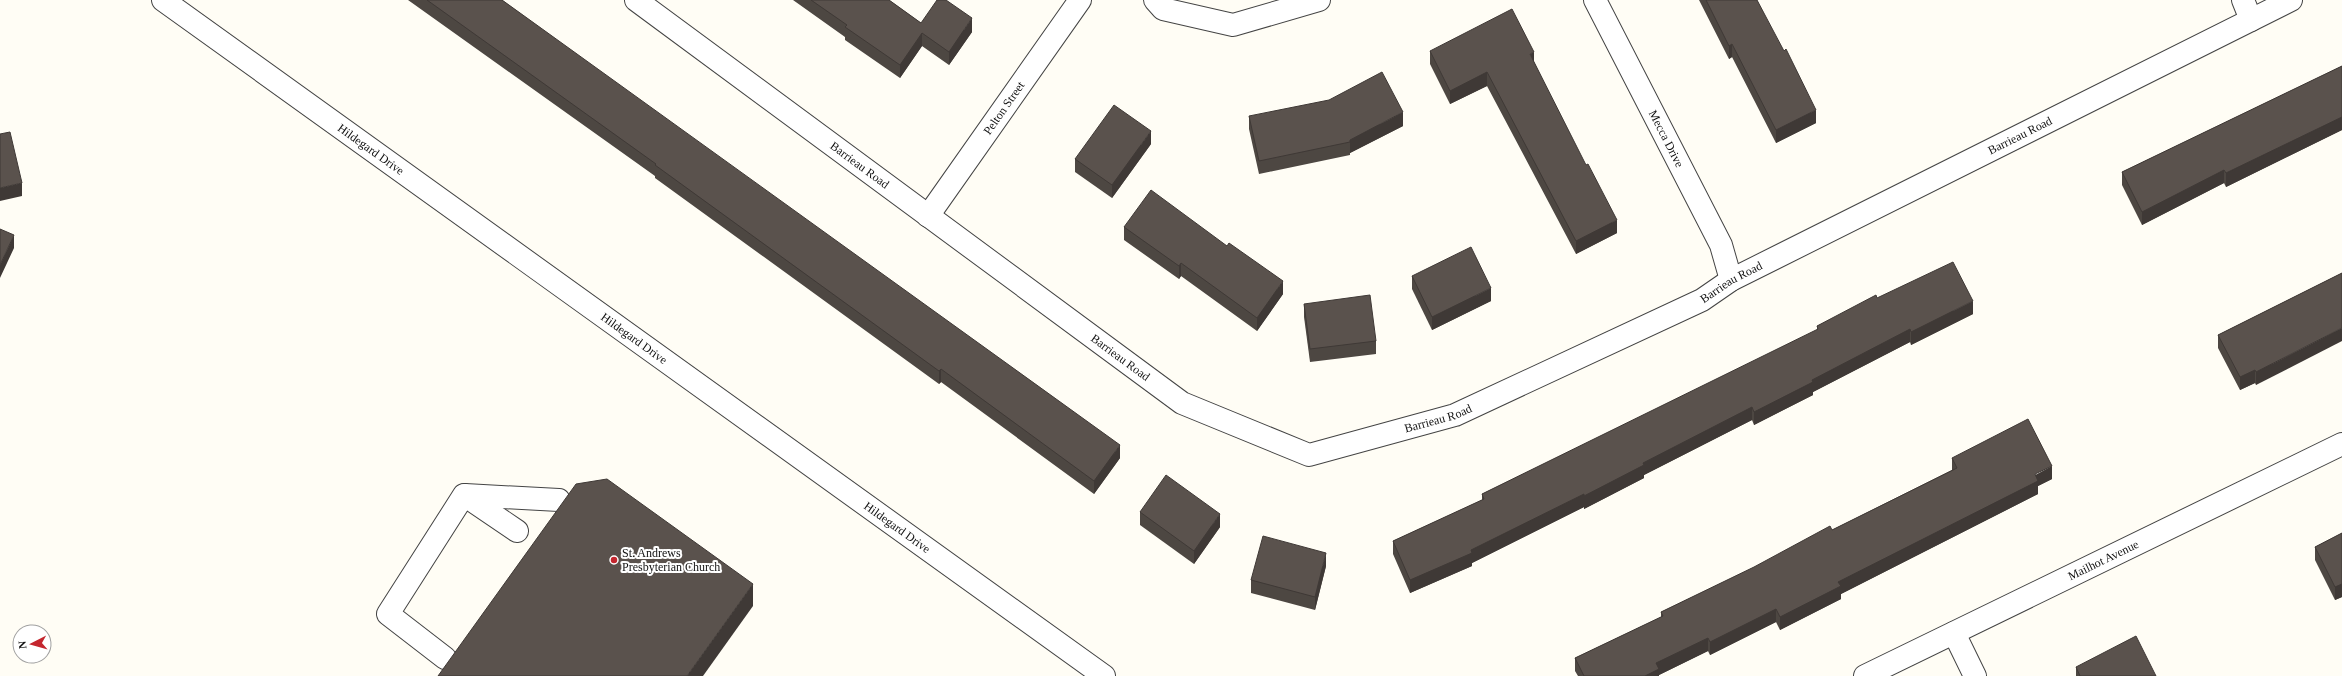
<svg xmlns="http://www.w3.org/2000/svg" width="2342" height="676" viewBox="0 0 2342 676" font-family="'Times New Roman',serif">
  <rect width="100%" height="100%" fill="#fffdf5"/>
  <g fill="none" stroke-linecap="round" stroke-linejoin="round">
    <g stroke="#444" stroke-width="24">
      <g id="pedestrian">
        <path d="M 465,495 L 559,500"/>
        <path d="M 445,658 L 388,614 L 464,495 L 517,531"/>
      </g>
    </g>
    <g stroke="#444" stroke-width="24">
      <g id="minor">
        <path id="s1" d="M 636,0 L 1182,403 L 1309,455 L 1455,415 L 1702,300 L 1731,280 L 2291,0"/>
        <path d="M 1155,0 L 1163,9 L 1233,25 L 1319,0"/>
        <path id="s2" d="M 1595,0 L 1721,245 L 1731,280"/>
        <path d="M 2243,0 L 2251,20"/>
        <path id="s3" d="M 928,216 L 1080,0"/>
        <path d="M 1954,633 L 1975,676"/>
        <path id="s4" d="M 1865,676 L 2342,444"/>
      </g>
    </g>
    <g stroke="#444" stroke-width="24">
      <g id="tertiary">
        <path id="s5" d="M 163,0 L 1104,676"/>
      </g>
    </g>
    <use href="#pedestrian" stroke="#fff" stroke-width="22"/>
    <use href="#minor" stroke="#fff" stroke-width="22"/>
    <use href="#tertiary" stroke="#fff" stroke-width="22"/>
  </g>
  <g fill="#4d4742">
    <path d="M 408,0 L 502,0 L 1120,458 L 1094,494 L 941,382 L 939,384 L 655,178 L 655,176 Z"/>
    <path d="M 793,0 L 889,0 L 921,23 L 972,32 L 949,65 L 922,46 L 900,78 L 845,40 L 845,37 Z"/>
    <path d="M 1699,0 L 1757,0 L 1816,123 L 1776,143 L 1732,57 L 1729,59 Z"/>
    <path d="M 1430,51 L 1534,62 L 1617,233 L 1576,254 L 1487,86 L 1450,104 L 1430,64 Z"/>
    <path d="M 2342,66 L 2342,130 L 2226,187 L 2224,183 L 2142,225 L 2122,185 L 2122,172 Z"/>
    <path d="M 1249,116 L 1403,126 L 1350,153 L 1350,155 L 1259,174 L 1249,129 Z"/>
    <path d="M 1151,144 L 1112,198 L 1075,172 L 1075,159 Z"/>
    <path d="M 1124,227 L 1227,246 L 1283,294 L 1257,331 L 1181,276 L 1179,279 L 1124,240 Z"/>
    <path d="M 2342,273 L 2256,385 L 2255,383 L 2240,390 L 2218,348 L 2218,335 Z"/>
    <path d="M 1412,276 L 1491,301 L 1432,330 L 1412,289 Z"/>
    <path d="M 1877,298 L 1973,314 L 1911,345 L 1910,342 L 1813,392 L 1813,395 L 1754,425 L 1752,420 L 1644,475 L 1644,478 L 1584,509 L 1584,507 L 1472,563 L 1472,566 L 1410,593 L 1393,554 L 1393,541 L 1482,500 L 1482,494 L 1817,330 L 1817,326 Z"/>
    <path d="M 1304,304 L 1376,341 L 1376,354 L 1310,362 L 1304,317 Z"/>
    <path d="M 1952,458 L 2052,479 L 2038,486 L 2038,494 L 1841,594 L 1841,599 L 1780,630 L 1776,622 L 1710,655 L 1708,651 L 1659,675 L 1659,676 L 1578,676 L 1575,671 L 1575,658 L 1661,617 L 1661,612 L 1832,530 L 1952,470 Z"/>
    <path d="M 1140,512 L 1220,527 L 1194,564 L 1140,525 Z"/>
    <path d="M 2342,533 L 2342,597 L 2335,600 L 2315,560 L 2315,547 Z"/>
    <path d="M 1326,566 L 1315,610 L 1251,593 L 1251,580 Z"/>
    <path d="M 2076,667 L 2156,676 L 2076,676 Z"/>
  </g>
  <g fill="#3f3936">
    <path d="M 972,18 L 972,32 L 949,65 L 949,52 Z"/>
    <path d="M 922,33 L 922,46 L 900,78 L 900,65 Z"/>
    <path d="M 1732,44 L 1732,57 L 1729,59 L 1729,46 Z"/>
    <path d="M 1534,52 L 1534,65 L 1530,54 Z"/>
    <path d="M 1487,72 L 1487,86 L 1450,104 L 1450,91 Z"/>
    <path d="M 1816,110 L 1816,123 L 1776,143 L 1776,130 Z"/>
    <path d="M 1403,112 L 1403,126 L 1350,153 L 1350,140 Z"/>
    <path d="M 2342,117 L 2342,130 L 2226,187 L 2226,173 Z"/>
    <path d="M 1151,131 L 1151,144 L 1112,198 L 1112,185 Z"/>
    <path d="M 2224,170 L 2224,183 L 2142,225 L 2142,212 Z"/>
    <path d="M 22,183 L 22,196 L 0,201 L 0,188 Z"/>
    <path d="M 1617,220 L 1617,233 L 1576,254 L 1576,241 Z"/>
    <path d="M 14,235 L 14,248 L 0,278 L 0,265 Z"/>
    <path d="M 1181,263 L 1181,276 L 1179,279 L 1179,266 Z"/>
    <path d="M 1283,281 L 1283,294 L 1257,331 L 1257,318 Z"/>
    <path d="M 1491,288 L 1491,301 L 1432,330 L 1432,317 Z"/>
    <path d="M 1973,301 L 1973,314 L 1911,345 L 1911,332 Z"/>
    <path d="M 2342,328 L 2342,341 L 2256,385 L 2256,372 Z"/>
    <path d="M 1910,329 L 1910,342 L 1813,392 L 1813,395 L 1754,425 L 1754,412 L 1812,380 Z"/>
    <path d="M 941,369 L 941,382 L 939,384 L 939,371 Z"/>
    <path d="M 2255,370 L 2255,383 L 2240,390 L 2240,377 Z"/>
    <path d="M 1752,407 L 1752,420 L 1644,475 L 1644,478 L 1584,509 L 1584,496 L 1643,463 Z"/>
    <path d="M 1120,445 L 1120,458 L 1094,494 L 1094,481 Z"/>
    <path d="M 2052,466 L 2052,479 L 2038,486 L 2038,494 L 1841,594 L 1841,599 L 1780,630 L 1780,617 L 1838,582 Z"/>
    <path d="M 1584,494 L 1584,507 L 1472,563 L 1472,566 L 1410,593 L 1410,580 Z"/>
    <path d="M 1220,514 L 1220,527 L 1194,564 L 1194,551 Z"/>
    <path d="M 1326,553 L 1326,566 L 1315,610 L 1315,597 Z"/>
    <path d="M 753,584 L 753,606 L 703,676 L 687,676 Z"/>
    <path d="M 2342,584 L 2342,597 L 2335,600 L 2335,587 Z"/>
    <path d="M 1776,609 L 1776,622 L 1710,655 L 1710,642 Z"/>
    <path d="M 1708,638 L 1708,651 L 1659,675 L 1659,676 L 1645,676 L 1656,663 Z"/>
  </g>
  <g fill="#5a524d" stroke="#3f3936">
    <path d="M 427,0 L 502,0 L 1120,445 L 1094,481 L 941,369 L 939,371 L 655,165 L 656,164 Z"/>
    <path d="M 811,0 L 889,0 L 921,23 L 937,0 L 946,0 L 972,18 L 949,52 L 922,33 L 900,65 L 845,27 L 847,25 Z"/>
    <path d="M 1706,0 L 1757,0 L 1784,51 L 1786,49 L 1816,110 L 1776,130 L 1732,44 L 1729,46 Z"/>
    <path d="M 1512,9 L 1534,52 L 1530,54 L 1586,165 L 1588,164 L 1617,220 L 1576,241 L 1487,72 L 1450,91 L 1430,51 Z"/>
    <path d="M 2342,66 L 2342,117 L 2226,173 L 2224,170 L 2142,212 L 2122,172 Z"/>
    <path d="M 1382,72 L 1403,112 L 1350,140 L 1350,142 L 1259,161 L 1249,116 L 1329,100 Z"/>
    <path d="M 1114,105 L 1151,131 L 1112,185 L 1075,159 Z"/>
    <path d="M 10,132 L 22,183 L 0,188 L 0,134 Z"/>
    <path d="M 1151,190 L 1227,246 L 1229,243 L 1283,281 L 1257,318 L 1181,263 L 1179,266 L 1124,227 Z"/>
    <path d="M 0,229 L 14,235 L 0,265 Z"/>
    <path d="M 1471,247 L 1491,288 L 1432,317 L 1412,276 Z"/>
    <path d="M 1953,262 L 1973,301 L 1911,332 L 1910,329 L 1812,380 L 1813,382 L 1754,412 L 1752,407 L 1643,463 L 1644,465 L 1584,496 L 1584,494 L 1471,550 L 1472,553 L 1410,580 L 1393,541 L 1484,499 L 1482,494 L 1818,329 L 1817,326 L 1876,295 L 1877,298 Z"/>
    <path d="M 2342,273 L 2342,328 L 2256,372 L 2255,370 L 2240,377 L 2218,335 Z"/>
    <path d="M 1370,295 L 1376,341 L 1310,349 L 1304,304 Z"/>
    <path d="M 2028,419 L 2052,466 L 2035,474 L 2038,481 L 1838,582 L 1841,586 L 1780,617 L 1776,609 L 1710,642 L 1708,638 L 1656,663 L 1659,669 L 1645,676 L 1584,676 L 1575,658 L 1663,616 L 1661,612 L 1754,567 L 1830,526 L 1832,530 L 1957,468 L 1952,458 Z"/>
    <path d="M 1166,475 L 1220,514 L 1194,551 L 1140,512 Z"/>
    <path d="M 607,479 L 753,584 L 687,676 L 438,676 L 576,484 Z"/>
    <path d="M 2342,533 L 2342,584 L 2335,587 L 2315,547 Z"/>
    <path d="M 1263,536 L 1326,553 L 1315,597 L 1251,580 Z"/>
    <path d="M 2136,636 L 2156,676 L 2080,676 L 2076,667 Z"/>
  </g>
  <circle fill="#c4262e" stroke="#fff" stroke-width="1.5" cx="614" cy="560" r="4"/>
  <g text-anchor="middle" stroke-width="4" stroke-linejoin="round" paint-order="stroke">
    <g font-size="12" fill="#111" stroke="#fff">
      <text dy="4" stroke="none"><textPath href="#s3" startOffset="132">Pelton Street</textPath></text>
      <text dy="4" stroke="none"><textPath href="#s1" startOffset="1598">Barrieau Road</textPath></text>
      <text dy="4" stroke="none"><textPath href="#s2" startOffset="156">Mecca Drive</textPath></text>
      <text dy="4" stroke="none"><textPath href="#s5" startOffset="256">Hildegard Drive</textPath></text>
      <text dy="4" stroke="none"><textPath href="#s1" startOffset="278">Barrieau Road</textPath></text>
      <text dy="4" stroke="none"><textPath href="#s1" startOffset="1274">Barrieau Road</textPath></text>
      <text dy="4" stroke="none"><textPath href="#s5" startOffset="580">Hildegard Drive</textPath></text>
      <text dy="4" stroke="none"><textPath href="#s1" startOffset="602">Barrieau Road</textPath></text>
      <text dy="4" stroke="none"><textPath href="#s1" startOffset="950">Barrieau Road</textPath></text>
      <text dy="4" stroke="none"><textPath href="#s5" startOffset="904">Hildegard Drive</textPath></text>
      <text dy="4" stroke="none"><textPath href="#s4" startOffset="265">Mailhot Avenue</textPath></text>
    </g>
    <g font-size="12" fill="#111" stroke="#fff" text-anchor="start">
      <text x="622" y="557">St. Andrews<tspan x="622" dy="14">Presbyterian Church</tspan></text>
    </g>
  </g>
  <g transform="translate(32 644) rotate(264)"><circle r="19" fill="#ffffff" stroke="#a0a0a0"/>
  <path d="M0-3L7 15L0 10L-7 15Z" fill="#c4262e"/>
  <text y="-6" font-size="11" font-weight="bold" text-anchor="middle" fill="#111111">N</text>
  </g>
</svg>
